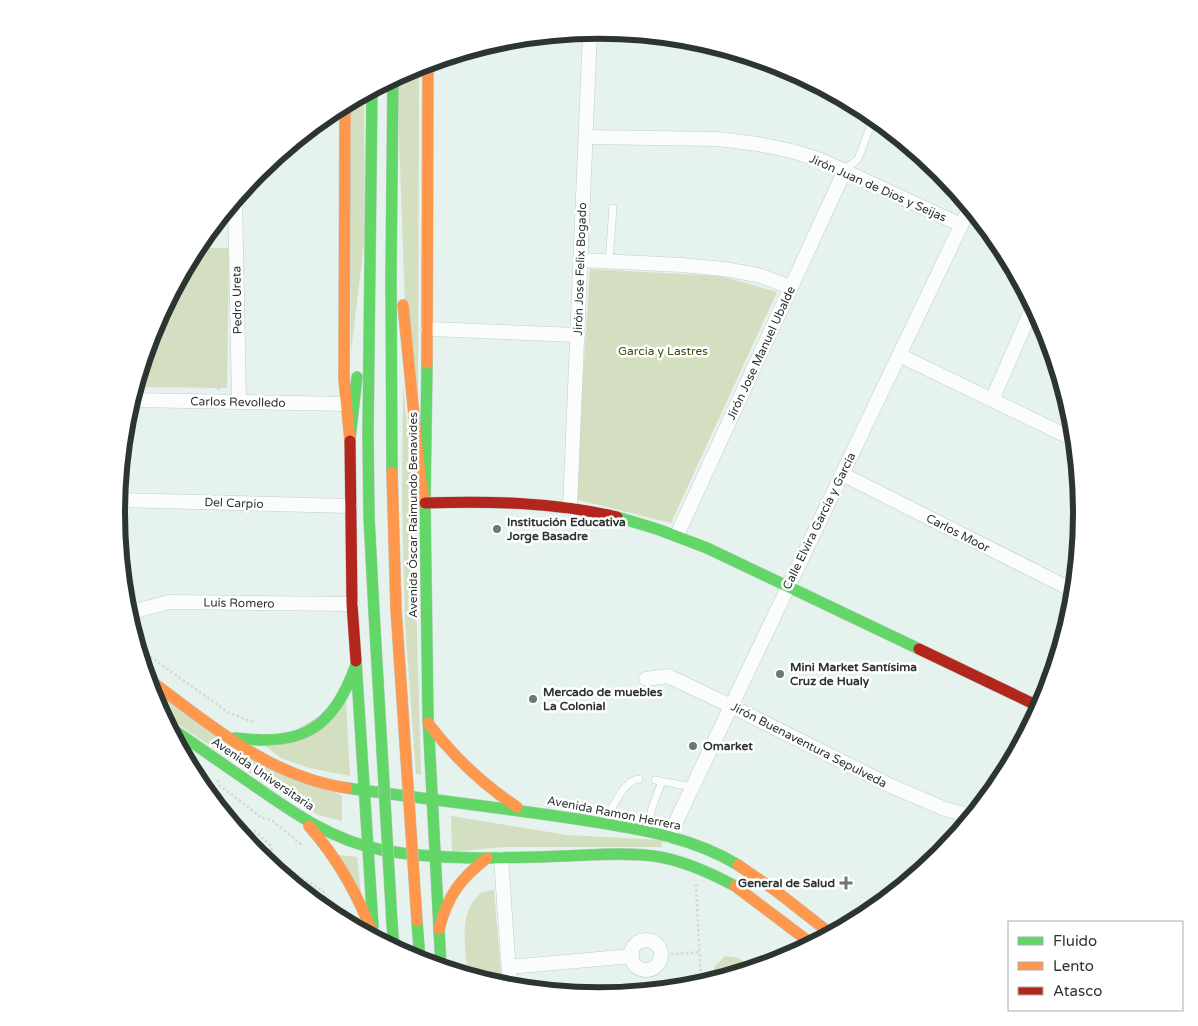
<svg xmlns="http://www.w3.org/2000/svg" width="1198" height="1026" viewBox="0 0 1198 1026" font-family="'Varela Round',sans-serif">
  <rect width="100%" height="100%" fill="#e5f2ed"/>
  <g fill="#d3dfc0">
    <path d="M 419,65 L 418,402 L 405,306 L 399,136 L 399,75 Z"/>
    <path d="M 364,104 L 365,235 L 351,352 L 349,107 Z"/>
    <path d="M 196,248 L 229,248 L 227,388 L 135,387 L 153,328 Z"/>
    <path d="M 590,269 L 720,276 L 777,292 L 671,523 L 575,499 Z"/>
    <path d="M 403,384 L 411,470 L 414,529 L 421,774 L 416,774 L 405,622 L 402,504 Z"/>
    <path d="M 151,691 L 342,796 L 342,821 L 318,815 L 258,778 L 160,712 Z"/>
    <path d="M 346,700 L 350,776 L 309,768 L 281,758 L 261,743 L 273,744 Z"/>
    <path d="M 451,816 L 567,835 L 663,840 L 661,847 L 503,847 L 452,852 Z"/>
    <path d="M 332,854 L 357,857 L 361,894 Z"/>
    <path d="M 494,890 L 502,986 L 468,976 C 466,950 457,913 480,894 C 483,891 490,891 494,890 Z"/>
    <path d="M 725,956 L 739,958 L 753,969 L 712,981 L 715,966 Z"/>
  </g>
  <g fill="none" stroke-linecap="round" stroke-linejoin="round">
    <g stroke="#c2cdc9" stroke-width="8">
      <g id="lane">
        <path d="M 845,170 L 858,159 L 874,117"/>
        <path d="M 609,261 L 613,208"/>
        <path d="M 655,780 L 692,787"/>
        <path d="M 606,820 C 613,807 623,781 639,779"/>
        <path d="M 652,830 C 645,817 658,794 662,781"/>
      </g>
    </g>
    <g stroke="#c2cdc9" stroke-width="15">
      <g id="street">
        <path d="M 586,137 L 718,139 L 758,144 L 792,151 L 821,160 L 961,225"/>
        <path d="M 235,198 L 239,402"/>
        <path d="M 581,260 L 682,265 L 724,269 L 758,275 L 791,287"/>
        <path d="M 428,329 L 578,335"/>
        <path d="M 899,355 L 1075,440"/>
        <path d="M 131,400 L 346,404"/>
        <path d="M 992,400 L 1033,306"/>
        <path d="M 842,474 L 1074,591"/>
        <path d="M 117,500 L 350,506"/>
        <path d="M 570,508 L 590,31"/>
        <path d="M 677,535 L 845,170"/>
        <path d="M 128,615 L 132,612 L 169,602 L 352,604"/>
        <path d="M 646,679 L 668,676 L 731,706 L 891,786 L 945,809 L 972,816"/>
        <path d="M 669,836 L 970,207"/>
        <path d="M 501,858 L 510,987"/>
        <circle cx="646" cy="955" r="15"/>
        <path d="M 509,967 L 632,956"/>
      </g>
    </g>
    <g stroke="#c2cdc9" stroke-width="12">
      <g id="fast">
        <path d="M 372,89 L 368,434 L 369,517 L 374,612"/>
        <path d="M 427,363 L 425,503 L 428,717 L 441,967"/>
        <path d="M 350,439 L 357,377"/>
        <path d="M 392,472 L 391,277 L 393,78"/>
        <path d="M 617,517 L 657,529 L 707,548 L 919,649"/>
        <path d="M 356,661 L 373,926"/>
        <path d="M 168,726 C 196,745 224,765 252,784 C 292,812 333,841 382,850 C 442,861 503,858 563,856 C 593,855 624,852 654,856 C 682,860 709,872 735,886"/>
        <path d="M 235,738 C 303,746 332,730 356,665"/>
        <path d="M 347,788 C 425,799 504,808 583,820 C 636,829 691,836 738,865"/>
        <path d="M 417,921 L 420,961"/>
        <path d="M 392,923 L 394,948"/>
      </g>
    </g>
    <g stroke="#c2cdc9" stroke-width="12">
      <g id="slow">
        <path d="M 345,104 L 344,379 L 350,441"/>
        <path d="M 403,305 L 420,476 L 425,503"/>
        <path d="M 427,363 L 428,62"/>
        <path d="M 392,472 L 396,609"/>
        <path d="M 147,678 C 208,723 269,777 347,788"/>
        <path d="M 428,723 C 453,756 482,784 517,807"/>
        <path d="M 309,826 C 338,859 359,896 374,938"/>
        <path d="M 738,865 L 776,891 L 831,934"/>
        <path d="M 735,886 L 812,944"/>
        <path d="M 439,929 C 448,895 460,879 487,858"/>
      </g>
    </g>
    <g stroke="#c2cdc9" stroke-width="12">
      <g id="jam">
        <path d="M 350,441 L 352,604 L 356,661"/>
        <path d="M 425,503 C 490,501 554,502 617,517"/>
        <path d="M 919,649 L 1040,707"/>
      </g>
    </g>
    <g stroke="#d4d8d6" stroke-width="2.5" stroke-dasharray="2.5 2.5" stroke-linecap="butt">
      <path d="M 163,310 L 224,257"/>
      <path d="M 157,321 L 220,390"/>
      <path d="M 138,648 L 229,713 L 253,722"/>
      <path d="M 319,744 L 334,770"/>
      <path d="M 218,780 L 219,785 L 262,818 L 272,820 L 303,846"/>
      <path d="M 339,803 L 341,820"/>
      <path d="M 239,832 L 255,831 L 271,846 L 273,867"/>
      <path d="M 272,859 L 323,891 L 326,899 L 321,907"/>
      <path d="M 696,884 L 701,984"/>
      <path d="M 661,955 L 700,952"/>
    </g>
    <use href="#lane" stroke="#fbfdfc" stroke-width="7"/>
    <use href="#street" stroke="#fbfdfc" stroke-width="14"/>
    <use href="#fast" stroke="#63d668" stroke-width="11"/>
    <use href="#slow" stroke="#ff974d" stroke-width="11"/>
    <use href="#jam" stroke="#b3261e" stroke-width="11"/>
    <g stroke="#c2cdc9" stroke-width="12" stroke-linecap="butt">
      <path id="fast-bridge" d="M 374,612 L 392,923"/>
    </g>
    <g stroke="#c2cdc9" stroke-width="12" stroke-linecap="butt">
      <path id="slow-bridge" d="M 396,609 L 417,921"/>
    </g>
    <use href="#fast-bridge" stroke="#63d668" stroke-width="11"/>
    <use href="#slow-bridge" stroke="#ff974d" stroke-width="11"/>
  </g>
  <g fill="#6d7773" stroke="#fff" stroke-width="2">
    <circle cx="497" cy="529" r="5"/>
    <circle cx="780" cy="674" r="5"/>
    <circle cx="533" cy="699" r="5"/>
    <circle cx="693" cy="746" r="5"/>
    <path d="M843.5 875.5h5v5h5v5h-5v5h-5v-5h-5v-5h5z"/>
  </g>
  <g text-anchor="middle" stroke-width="5" stroke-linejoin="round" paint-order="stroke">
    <g font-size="12" fill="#2c3531" stroke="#fff">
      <text transform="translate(878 188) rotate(24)" y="4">Jirón Juan de Dios y Seijas</text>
      <text transform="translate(580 269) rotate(-88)" y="4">Jirón Jose Felix Bogado</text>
      <text transform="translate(237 300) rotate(-91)" y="4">Pedro Ureta</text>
      <text transform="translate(761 353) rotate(-65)" y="4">Jirón Jose Manuel Ubalde</text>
      <text transform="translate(238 402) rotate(1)" y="4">Carlos Revolledo</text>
      <text transform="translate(234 503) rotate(2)" y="4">Del Carpio</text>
      <text transform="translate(413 515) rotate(-90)" y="4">Avenida Óscar Raimundo Benavides</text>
      <text transform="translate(819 521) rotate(-64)" y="4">Calle Elvira García y García</text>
      <text transform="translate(958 533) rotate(27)" y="4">Carlos Moor</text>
      <text transform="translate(239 603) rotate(1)" y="4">Luis Romero</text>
      <text transform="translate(809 745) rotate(27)" y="4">Jirón Buenaventura Sepulveda</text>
      <text transform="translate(263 774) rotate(34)" y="4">Avenida Universitaria</text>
      <text transform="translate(614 813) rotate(11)" y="4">Avenida Ramon Herrera</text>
    </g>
    <g font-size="12" fill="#464f10" stroke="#fff">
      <text x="663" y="355">Garcia y Lastres</text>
    </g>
    <g font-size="12" font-weight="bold" fill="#2c3531" stroke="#fff" text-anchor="start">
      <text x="507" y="526">Institución Educativa<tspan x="507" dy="14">Jorge Basadre</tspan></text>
      <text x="790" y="671">Mini Market Santísima<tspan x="790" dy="14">Cruz de Hualy</tspan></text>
      <text x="543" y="696">Mercado de muebles<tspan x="543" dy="14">La Colonial</tspan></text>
      <text x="703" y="750">Omarket</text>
      <text x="835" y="887" text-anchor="end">General de Salud</text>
    </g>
  </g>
  <path d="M0 0H1198V1026H0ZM125 513a474 474 0 1 1 948 0a474 474 0 1 1-948 0Z" fill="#fff" fill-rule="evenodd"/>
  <path fill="none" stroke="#2c3531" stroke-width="6" d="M125 513a474 474 0 1 1 948 0a474 474 0 1 1-948 0Z"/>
  <rect x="1008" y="921" width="175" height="90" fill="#ffffff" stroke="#abaead"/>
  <rect x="1018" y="937" width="25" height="8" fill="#63d668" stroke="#abaead"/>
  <text x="1053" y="946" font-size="15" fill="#2c3531">Fluido</text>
  <rect x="1018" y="962" width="25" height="8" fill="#ff974d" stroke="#abaead"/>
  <text x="1053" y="971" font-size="15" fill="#2c3531">Lento</text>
  <rect x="1018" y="987" width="25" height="8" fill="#b3261e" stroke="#abaead"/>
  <text x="1053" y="996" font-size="15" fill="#2c3531">Atasco</text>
</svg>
